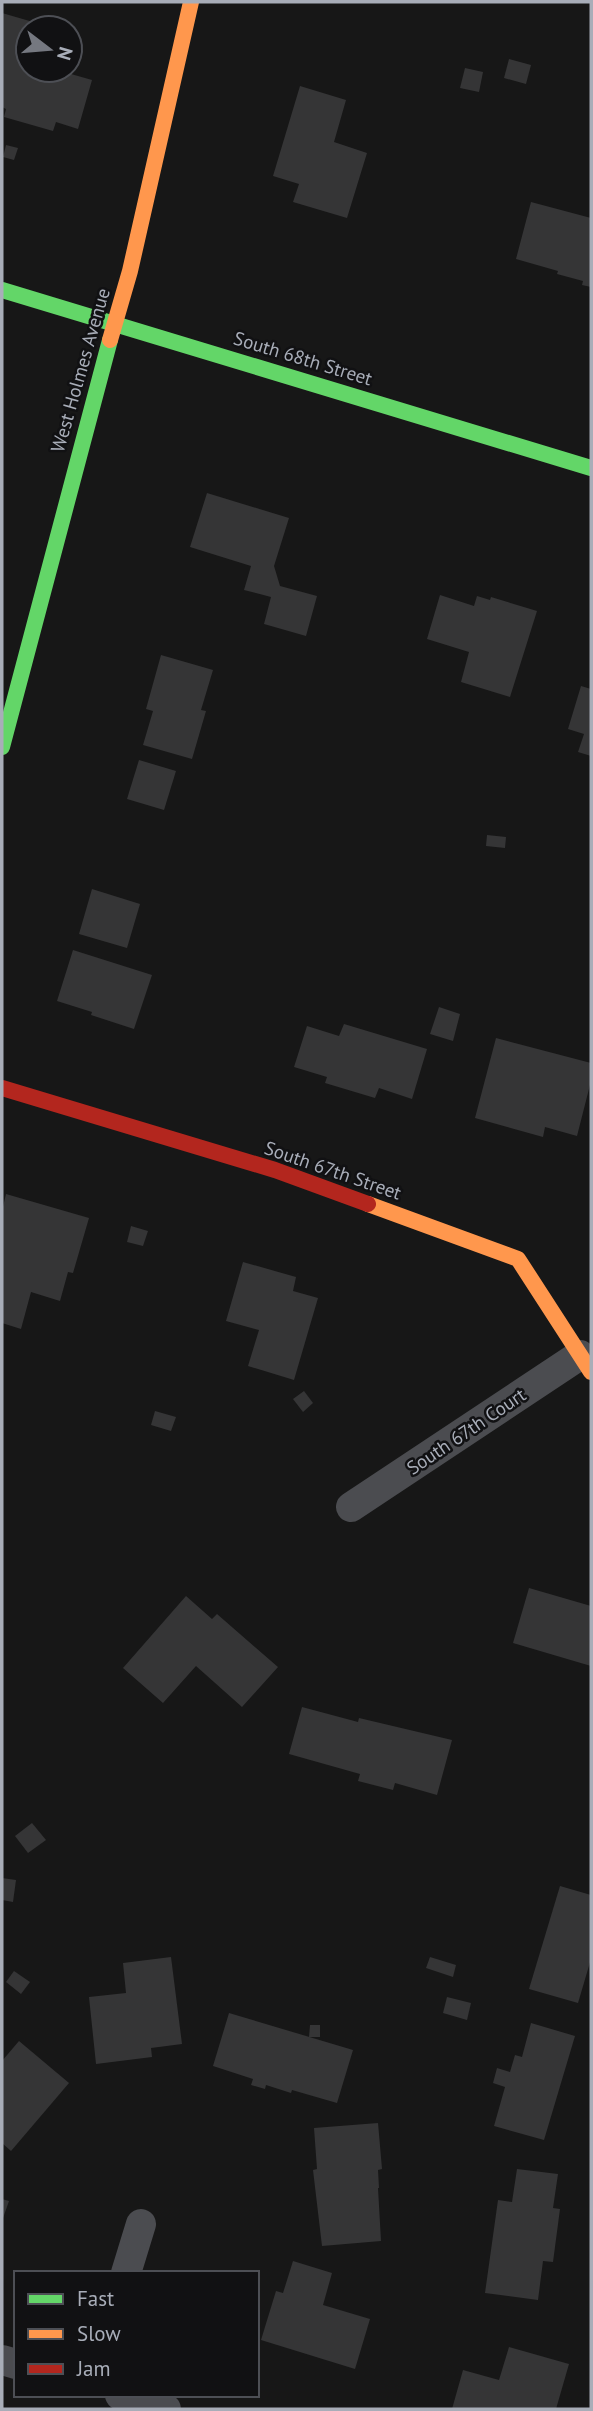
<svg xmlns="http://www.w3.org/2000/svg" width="593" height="2411" viewBox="0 0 593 2411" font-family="'PT Sans',sans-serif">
  <rect width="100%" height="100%" fill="#171717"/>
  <g fill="#353536">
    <path d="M 2,13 L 40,24 L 39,28 L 28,28 L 28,70 L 57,70 L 92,80 L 78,129 L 56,122 L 53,131 L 4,117 L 6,109 L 2,107 Z"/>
    <path d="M 509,59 L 531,65 L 526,84 L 504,78 Z"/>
    <path d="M 465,68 L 483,72 L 479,92 L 460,88 Z"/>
    <path d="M 300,86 L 346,100 L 334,142 L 367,153 L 347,218 L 293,202 L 299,184 L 273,176 Z"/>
    <path d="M 6,145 L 18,148 L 14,160 L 3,157 Z"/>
    <path d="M 531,202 L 591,218 L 591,287 L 582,285 L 583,281 L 557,274 L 558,271 L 516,259 Z"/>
    <path d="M 207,493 L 289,518 L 274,566 L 280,586 L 317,596 L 306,636 L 264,624 L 271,597 L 244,590 L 251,566 L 190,547 Z"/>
    <path d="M 440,595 L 474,606 L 477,596 L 490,600 L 491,597 L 537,611 L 510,697 L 461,682 L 469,652 L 427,639 Z"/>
    <path d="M 161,655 L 213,670 L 201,710 L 206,711 L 192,759 L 143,745 L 153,711 L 146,709 Z"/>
    <path d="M 581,686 L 591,689 L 591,756 L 578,752 L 584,734 L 568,729 Z"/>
    <path d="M 139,760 L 176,771 L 164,810 L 127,799 Z"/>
    <path d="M 487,835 L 506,837 L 505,848 L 486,846 Z"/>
    <path d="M 92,889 L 140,904 L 127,948 L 79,934 Z"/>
    <path d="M 73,950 L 152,975 L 134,1029 L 91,1015 L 92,1012 L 57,1001 Z"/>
    <path d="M 439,1007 L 460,1014 L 453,1041 L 430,1034 Z"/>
    <path d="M 344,1024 L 427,1049 L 412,1099 L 379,1088 L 375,1098 L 325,1083 L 327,1077 L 294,1067 L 307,1026 L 339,1036 Z"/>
    <path d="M 496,1038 L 591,1063 L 591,1081 L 577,1136 L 545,1127 L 543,1137 L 475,1118 Z"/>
    <path d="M 6,1194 L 89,1218 L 73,1273 L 68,1272 L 60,1301 L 31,1292 L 21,1329 L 2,1323 L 2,1211 Z"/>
    <path d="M 131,1226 L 148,1231 L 143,1246 L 127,1242 Z"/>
    <path d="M 243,1262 L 296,1277 L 293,1291 L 318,1298 L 294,1380 L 248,1366 L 259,1330 L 226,1321 Z"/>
    <path d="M 304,1391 L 313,1403 L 303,1412 L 293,1399 Z"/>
    <path d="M 155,1411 L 176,1417 L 171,1431 L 151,1425 Z"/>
    <path d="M 529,1588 L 591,1606 L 591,1666 L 513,1643 Z"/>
    <path d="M 186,1596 L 212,1619 L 217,1614 L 278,1667 L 242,1707 L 196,1666 L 163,1703 L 123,1668 Z"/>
    <path d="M 302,1707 L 358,1722 L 359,1718 L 452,1740 L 437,1795 L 395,1783 L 393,1790 L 358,1781 L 360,1774 L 289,1754 Z"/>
    <path d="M 32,1823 L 46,1840 L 28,1853 L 15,1836 Z"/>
    <path d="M 2,1878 L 16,1880 L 13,1902 L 2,1900 Z"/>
    <path d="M 560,1886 L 591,1895 L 591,1959 L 578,2003 L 529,1989 Z"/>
    <path d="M 171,1957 L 182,2044 L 151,2048 L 152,2057 L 96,2064 L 89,1997 L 126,1993 L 123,1963 Z"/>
    <path d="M 430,1957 L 456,1965 L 453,1977 L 426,1968 Z"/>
    <path d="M 14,1971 L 30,1982 L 21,1994 L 6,1982 Z"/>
    <path d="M 447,1997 L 471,2003 L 467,2020 L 443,2013 Z"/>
    <path d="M 229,2013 L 353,2050 L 337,2103 L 292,2090 L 291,2093 L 266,2085 L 265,2089 L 251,2085 L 253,2079 L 213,2066 Z"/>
    <path d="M 531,2023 L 575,2036 L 544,2140 L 494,2126 L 505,2087 L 493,2083 L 497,2068 L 510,2072 L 515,2055 L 522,2057 Z"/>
    <path d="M 310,2025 L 320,2025 L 320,2037 L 309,2037 Z"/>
    <path d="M 19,2041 L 69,2083 L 11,2151 L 2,2143 L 2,2061 Z"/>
    <path d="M 378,2123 L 382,2169 L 378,2170 L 379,2188 L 378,2188 L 381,2241 L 322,2246 L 313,2170 L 317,2169 L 314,2128 Z"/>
    <path d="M 517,2169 L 558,2174 L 553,2208 L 560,2209 L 553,2262 L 543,2261 L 538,2300 L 485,2293 L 498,2200 L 512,2202 Z"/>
    <path d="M 2,2199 L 9,2201 L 2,2221 Z"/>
    <path d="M 293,2261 L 332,2273 L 323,2305 L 370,2319 L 355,2369 L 261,2340 L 276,2291 L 283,2293 Z"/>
    <path d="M 509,2347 L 569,2364 L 556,2409 L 452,2409 L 463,2370 L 499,2380 Z"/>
  </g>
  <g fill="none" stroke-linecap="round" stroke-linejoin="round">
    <g stroke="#4b4c50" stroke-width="30">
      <path d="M 351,1507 L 580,1355"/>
      <path d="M 126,2273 L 141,2224"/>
      <path d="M 2,2360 L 16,2364"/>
      <path d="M 120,2395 L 166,2409"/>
    </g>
    <g stroke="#63d668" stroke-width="16">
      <path d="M 2,290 L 591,468"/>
      <path d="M 2,747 L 110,340"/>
    </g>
    <g stroke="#ff974d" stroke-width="16">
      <path d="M 110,340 L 130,271 L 191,2"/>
      <path d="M 368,1204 L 518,1259 L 591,1372"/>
    </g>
    <path stroke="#b3261e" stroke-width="16" d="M 2,1088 L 275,1170 L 368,1204"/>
  </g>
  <g text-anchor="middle" stroke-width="5" stroke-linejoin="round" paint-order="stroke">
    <g font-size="19" fill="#a8adb8" stroke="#111113">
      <text transform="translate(303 358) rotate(17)" y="7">South 68th Street</text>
      <text transform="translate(80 370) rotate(-74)" y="7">West Holmes Avenue</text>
      <text transform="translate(333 1170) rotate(19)" y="7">South 67th Street</text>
      <text transform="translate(466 1431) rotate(-34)" y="7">South 67th Court</text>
    </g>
  </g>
  <rect width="593" height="2411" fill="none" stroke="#a8adb8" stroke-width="7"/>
  <rect x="14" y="2271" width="245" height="126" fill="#111113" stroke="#4d4f55" stroke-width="2"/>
  <rect x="28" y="2294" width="35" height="10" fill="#63d668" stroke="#4d4f55" stroke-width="2"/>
  <text x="77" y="2306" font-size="21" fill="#a8adb8">Fast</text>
  <rect x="28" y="2329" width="35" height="10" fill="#ff974d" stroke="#4d4f55" stroke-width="2"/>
  <text x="77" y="2341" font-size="21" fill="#a8adb8">Slow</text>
  <rect x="28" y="2364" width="35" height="10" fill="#b3261e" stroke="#4d4f55" stroke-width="2"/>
  <text x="77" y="2376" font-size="21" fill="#a8adb8">Jam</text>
  <g transform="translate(49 49) rotate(106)"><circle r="33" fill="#111113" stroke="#4d4f55" stroke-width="2"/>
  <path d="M0-5L12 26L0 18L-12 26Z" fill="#757880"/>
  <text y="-10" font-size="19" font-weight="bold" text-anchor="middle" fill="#a8adb8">N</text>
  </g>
</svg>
